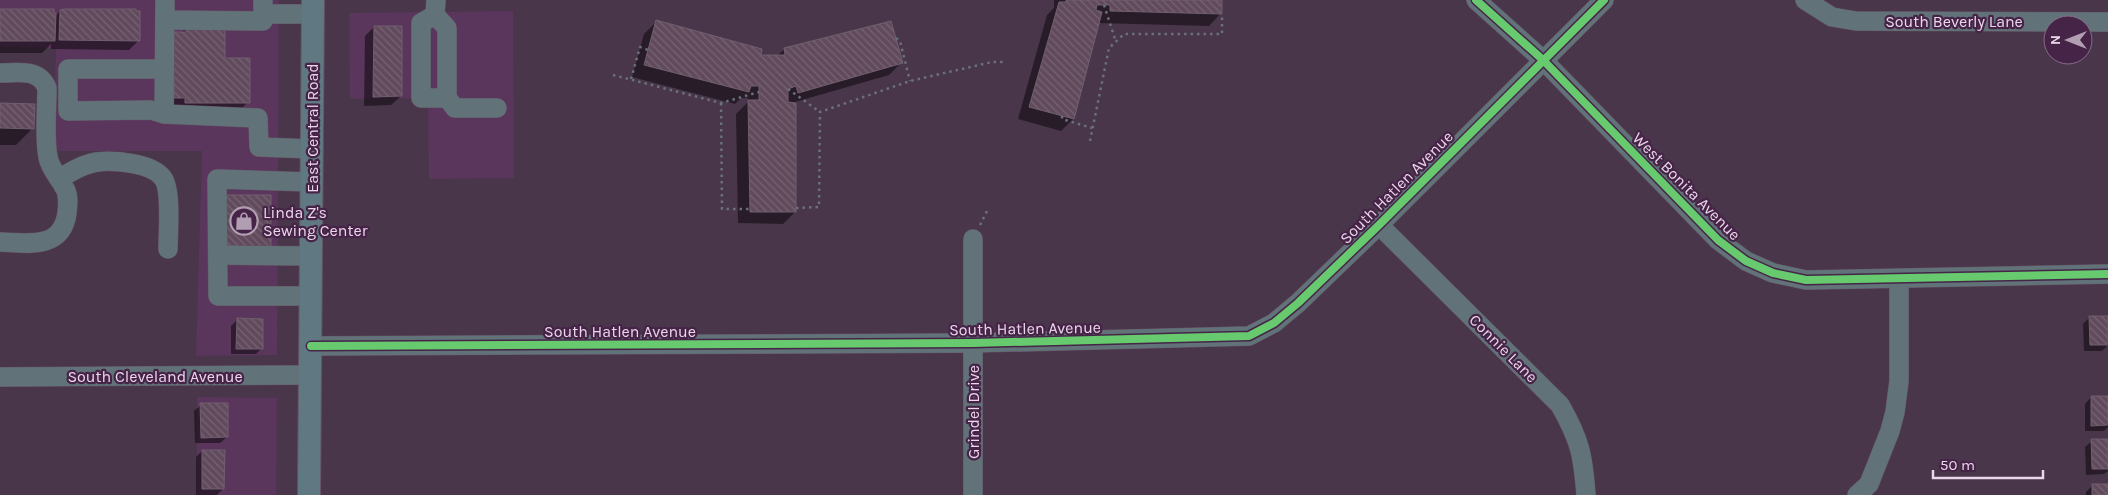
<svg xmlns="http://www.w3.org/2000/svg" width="2108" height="495" viewBox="0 0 2108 495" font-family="Karla,sans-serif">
  <defs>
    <pattern id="building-back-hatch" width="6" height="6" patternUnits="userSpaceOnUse" patternTransform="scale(1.25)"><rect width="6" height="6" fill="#604a5c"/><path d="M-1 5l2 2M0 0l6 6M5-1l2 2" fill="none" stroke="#776374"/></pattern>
  </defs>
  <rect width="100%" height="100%" fill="#49364b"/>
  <g fill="#5a355c">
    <path d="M 0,0 L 279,0 L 277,355 L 196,356 L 202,151 L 53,151 L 56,48 L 0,47 Z"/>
    <path d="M 513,11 L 514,178 L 429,179 L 428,98 L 350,99 L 349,13 Z"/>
    <path d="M 197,397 L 277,398 L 276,495 L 197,495 Z"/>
  </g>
  <g fill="#0007">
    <path d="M 1054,0 L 1221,0 L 1221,13 L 1209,26 L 1097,23 L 1073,119 L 1061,131 L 1018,119 L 1047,15 L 1054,8 Z"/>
    <path d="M 0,10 L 54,17 L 60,11 L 139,40 L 129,50 L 51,49 L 51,44 L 42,53 L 0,53 Z"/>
    <path d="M 657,21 L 760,56 L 777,56 L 785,49 L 901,63 L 889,75 L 795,102 L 795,212 L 783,224 L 738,223 L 736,114 L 748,102 L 748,98 L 741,98 L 735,104 L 632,77 L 644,34 Z"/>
    <path d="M 187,27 L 224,59 L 248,102 L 236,114 L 163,109 L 181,33 Z"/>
    <path d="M 374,27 L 401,96 L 391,105 L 364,106 L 365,36 Z"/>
    <path d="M 0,105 L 33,128 L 16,145 L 0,145 Z"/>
    <path d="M 2090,317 L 2108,317 L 2108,345 L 2102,351 L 2084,351 L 2083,324 Z"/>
    <path d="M 237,320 L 262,348 L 256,354 L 231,354 L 231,326 Z"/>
    <path d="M 2091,397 L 2108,397 L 2108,427 L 2104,431 L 2085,431 L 2085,404 Z"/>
    <path d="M 201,405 L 227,437 L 220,443 L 195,443 L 194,411 Z"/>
    <path d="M 2108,440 L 2108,471 L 2104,474 L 2086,475 L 2085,447 L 2092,441 Z"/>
    <path d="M 202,451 L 223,489 L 217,495 L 196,495 L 196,457 Z"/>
    <path d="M 2093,485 L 2108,485 L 2108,495 L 2086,495 L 2086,492 Z"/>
  </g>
  <g fill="url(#building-back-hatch)" stroke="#715f6e">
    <path d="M 1066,0 L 1222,0 L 1222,14 L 1110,11 L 1110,5 L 1097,5 L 1096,10 L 1102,12 L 1074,119 L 1029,107 L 1059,2 L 1066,2 Z"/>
    <path d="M 0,9 L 54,9 L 54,13 L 56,13 L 55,41 L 0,41 Z"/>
    <path d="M 64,9 L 136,9 L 136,11 L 140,11 L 140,41 L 59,40 L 60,10 Z"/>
    <path d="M 656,20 L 762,49 L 761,55 L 785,55 L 784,48 L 891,21 L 903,63 L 798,93 L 796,86 L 788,89 L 788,102 L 796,103 L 796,212 L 750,212 L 748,100 L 759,100 L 759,86 L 751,86 L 749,92 L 644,65 Z"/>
    <path d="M 186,26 L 225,26 L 225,58 L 250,58 L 250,103 L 185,103 L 185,98 L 174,98 L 174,79 L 170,79 L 173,32 L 186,32 Z"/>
    <path d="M 374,26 L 402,26 L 402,96 L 373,97 Z"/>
    <path d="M 0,103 L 35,104 L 34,129 L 0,128 Z"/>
    <rect x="222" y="195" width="49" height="53"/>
    <path d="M 2089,316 L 2108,316 L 2108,345 L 2090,345 Z"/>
    <path d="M 237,318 L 263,319 L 263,349 L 236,349 Z"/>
    <path d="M 2091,396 L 2108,396 L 2108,425 L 2091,426 Z"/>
    <path d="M 200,403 L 228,403 L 228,437 L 201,438 Z"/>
    <path d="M 2091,439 L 2108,439 L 2108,469 L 2092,469 Z"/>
    <path d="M 202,450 L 225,450 L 224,489 L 202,489 Z"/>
    <rect x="2092" y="484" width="16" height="11"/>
  </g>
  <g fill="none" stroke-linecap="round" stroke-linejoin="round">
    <g stroke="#655466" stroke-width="20">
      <g id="minor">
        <path d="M 1476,0 L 1543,60 L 1718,240 L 1746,261 L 1773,273 L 1806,280 L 2108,274"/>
        <path d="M 1805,0 L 1832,17 L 1856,21 L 2108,22"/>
        <path d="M 263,14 L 313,14"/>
        <path d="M 435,15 L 421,23 L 421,98 L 447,98 L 447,28 L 435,15 L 436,0"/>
        <path d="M 165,20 L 263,21 L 263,0"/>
        <path d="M 164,69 L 68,69 L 68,111 L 151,110 L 164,114 L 258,118 L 259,147 L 312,149"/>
        <path d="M 0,73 C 18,73 39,68 47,88 C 47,110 44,136 48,157 C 50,169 59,177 64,187 C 69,194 68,204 67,213 C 62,250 28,243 0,242"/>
        <path d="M 447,98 L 455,108 L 497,108"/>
        <path d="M 164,114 L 165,0"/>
        <path d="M 59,179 C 70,172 83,164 97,162 C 114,160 151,163 162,177 C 172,187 168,234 168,249"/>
        <path d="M 1379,225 L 1560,405 C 1580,440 1583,455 1586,495"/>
        <path d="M 973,239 L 973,495"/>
        <path d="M 218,255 L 311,256"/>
        <path d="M 311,296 L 218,296 L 217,179 L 312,182"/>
        <path d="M 311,346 L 973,343 L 1249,336 L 1274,323 L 1298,303 L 1379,225 L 1604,0"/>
        <path d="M 0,377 L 310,375"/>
        <path d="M 1857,495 L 1869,484 L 1890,431 L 1895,412 L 1899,381 L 1899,279"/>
      </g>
    </g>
    <g stroke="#655466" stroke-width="24">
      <path id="major" d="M 309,495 L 313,0"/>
    </g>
    <g stroke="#6a717a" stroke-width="2.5" stroke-dasharray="2.5 4" stroke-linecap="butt">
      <path d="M 1104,5 L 1116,42"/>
      <path d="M 896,38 L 900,41 L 910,81"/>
      <path d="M 613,75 L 721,103 L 759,92"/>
      <path d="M 631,79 L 640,47 L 648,50"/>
      <path d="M 788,89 L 820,112"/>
      <path d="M 721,103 L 722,209 L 750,209"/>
      <path d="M 1062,116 L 1062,119 L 1092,128"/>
      <path d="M 1090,141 L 1109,48 L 1124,34 L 1222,34 L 1222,14"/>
      <path d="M 796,208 L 819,207 L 820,112 L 910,81 L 992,62 L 1006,62"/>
      <path d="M 980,225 L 987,211"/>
    </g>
    <use href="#minor" stroke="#617379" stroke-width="19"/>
    <use href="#major" stroke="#5f7882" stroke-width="22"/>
    <g stroke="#462448" stroke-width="11">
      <g id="cycleway">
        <path d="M 1476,0 L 1543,60 L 1718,240 L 1746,261 L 1773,273 L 1806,280 L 2108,274"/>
        <path d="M 311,346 L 973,343 L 1249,336 L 1274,323 L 1298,303 L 1379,225 L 1604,0"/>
      </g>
    </g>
    <use href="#cycleway" stroke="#67ca6e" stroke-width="8"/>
  </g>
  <defs>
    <g id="shop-ring" transform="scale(1.4375)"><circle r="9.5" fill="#462448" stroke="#b29eb3" stroke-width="1.5"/><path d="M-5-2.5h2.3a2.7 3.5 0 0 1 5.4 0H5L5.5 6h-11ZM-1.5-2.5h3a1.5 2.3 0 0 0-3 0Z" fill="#b29eb3"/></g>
  </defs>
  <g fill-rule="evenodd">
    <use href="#shop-ring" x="244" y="221"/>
  </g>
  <g text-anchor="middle" stroke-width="4.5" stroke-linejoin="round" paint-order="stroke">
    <g font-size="16" fill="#ebd6eb" stroke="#462448">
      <text x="1954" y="27">South Beverly Lane</text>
      <text transform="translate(312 128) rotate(-90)" y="6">East Central Road</text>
      <text transform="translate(1687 186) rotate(45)" y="6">West Bonita Avenue</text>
      <text transform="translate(1396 187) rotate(-45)" y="6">South Hatlen Avenue</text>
      <text transform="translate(1025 328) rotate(-1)" y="6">South Hatlen Avenue</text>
      <text x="620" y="337">South Hatlen Avenue</text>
      <text transform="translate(1504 348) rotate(45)" y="6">Connie Lane</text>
      <text x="155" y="382">South Cleveland Avenue</text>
      <text transform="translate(973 412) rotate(-90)" y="6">Grindel Drive</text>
    </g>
    <g font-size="16" fill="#ebd6eb" stroke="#462448" text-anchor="start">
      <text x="263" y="218">Linda Z's<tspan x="263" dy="18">Sewing Center</tspan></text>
    </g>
  </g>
  <g transform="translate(2068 40) rotate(270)"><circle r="24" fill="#462448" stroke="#886b89"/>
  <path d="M0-4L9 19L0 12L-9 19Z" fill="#b29eb3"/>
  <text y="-8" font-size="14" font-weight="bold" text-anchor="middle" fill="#ebd6eb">N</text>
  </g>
  <path d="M1933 470v8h110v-8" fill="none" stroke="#ebd6eb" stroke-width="2.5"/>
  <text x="1940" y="470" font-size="15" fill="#ebd6eb" stroke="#462448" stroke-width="4" paint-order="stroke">50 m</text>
</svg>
